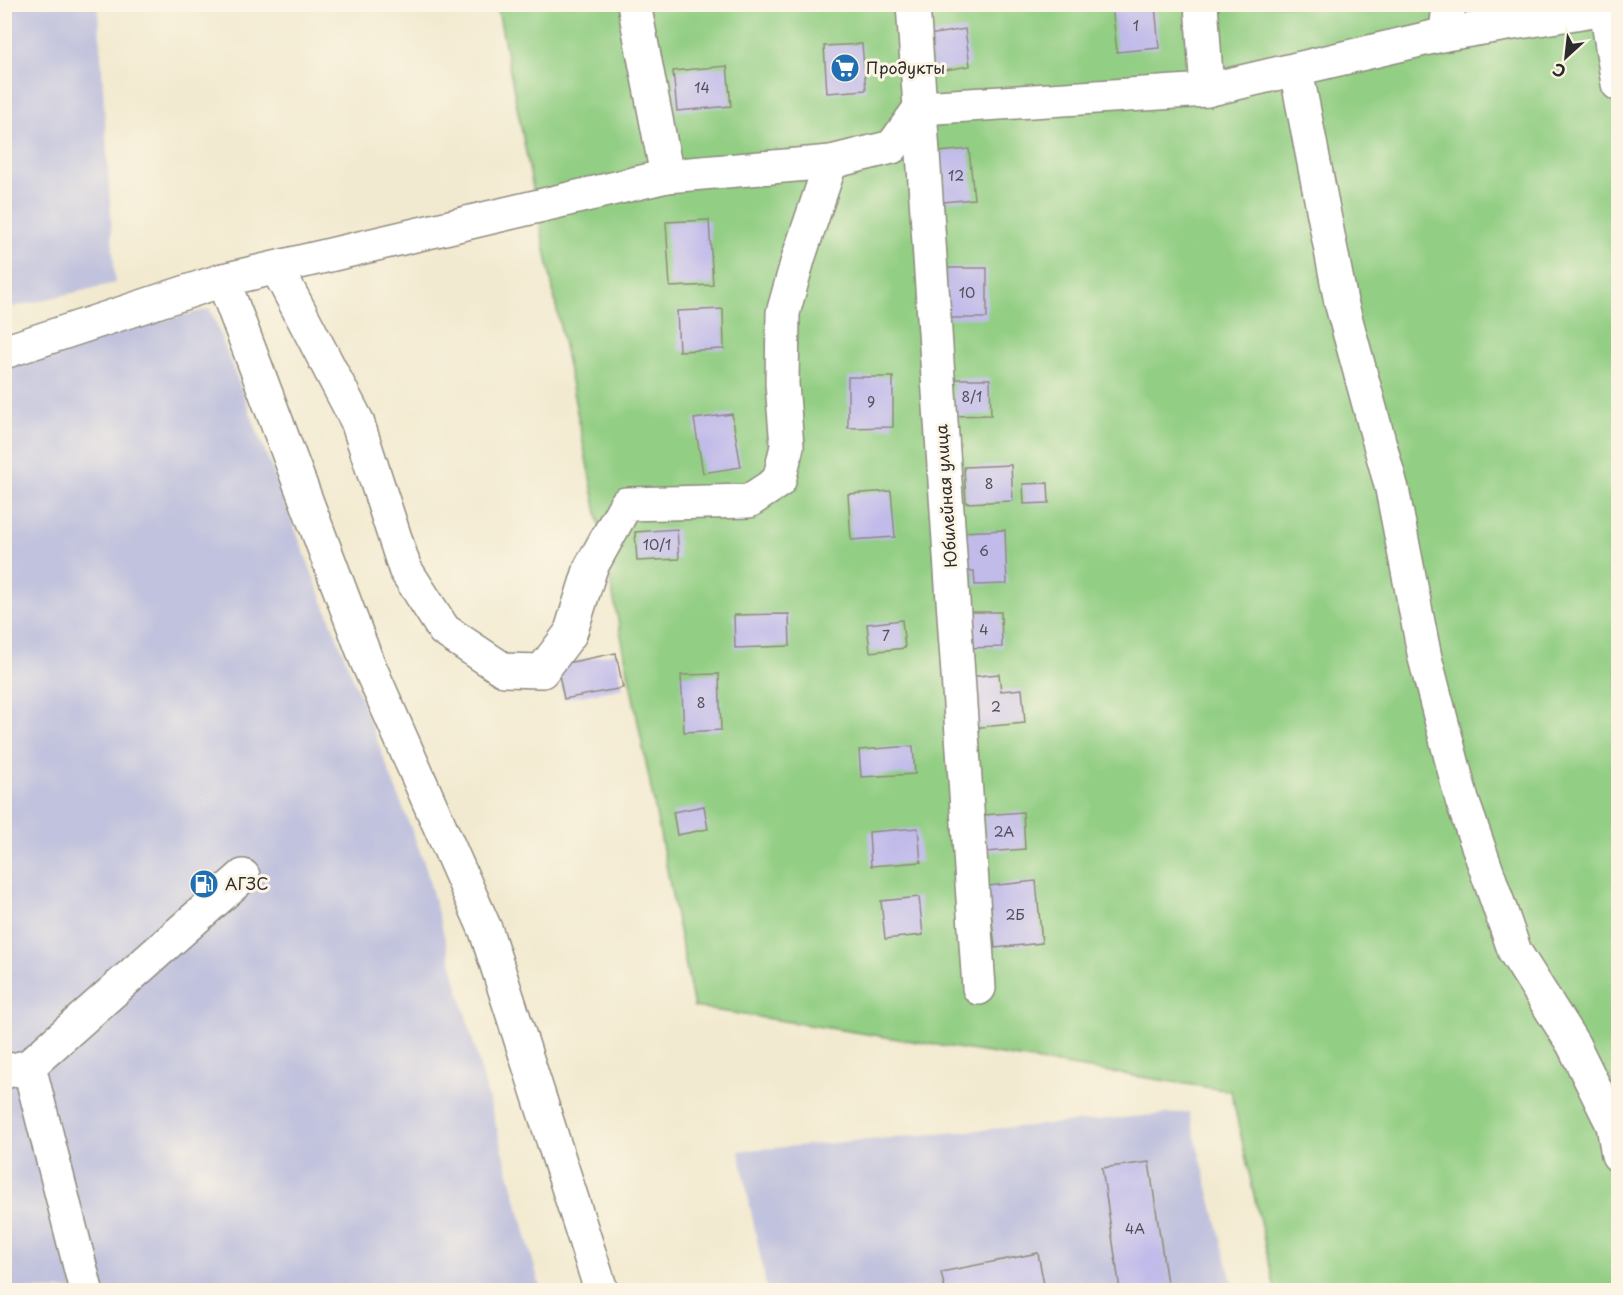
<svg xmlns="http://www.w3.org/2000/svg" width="1623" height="1295" viewBox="0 0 1623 1295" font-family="'Playpen Sans',sans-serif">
  <rect width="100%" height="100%" fill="#fcf5e5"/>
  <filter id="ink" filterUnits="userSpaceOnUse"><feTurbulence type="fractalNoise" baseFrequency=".0167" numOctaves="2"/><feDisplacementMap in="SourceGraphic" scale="12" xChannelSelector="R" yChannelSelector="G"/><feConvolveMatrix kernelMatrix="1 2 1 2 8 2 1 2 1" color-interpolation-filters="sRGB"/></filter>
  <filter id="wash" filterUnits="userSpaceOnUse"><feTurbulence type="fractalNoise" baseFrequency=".008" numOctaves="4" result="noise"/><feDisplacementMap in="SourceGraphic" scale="24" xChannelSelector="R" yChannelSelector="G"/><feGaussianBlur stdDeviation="1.35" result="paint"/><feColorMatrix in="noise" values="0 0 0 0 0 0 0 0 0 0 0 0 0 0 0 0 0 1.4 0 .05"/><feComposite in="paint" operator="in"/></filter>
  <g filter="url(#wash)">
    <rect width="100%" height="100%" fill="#f2ead0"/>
    <g fill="#c1c2dd">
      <path d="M 4,5 L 98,5 L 115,283 L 5,309 Z"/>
      <path d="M 210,309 L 424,862 L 541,1290 L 5,1290 L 4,359 Z"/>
      <path d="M 1189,1112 L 1234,1290 L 767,1290 L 739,1151 Z"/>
    </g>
    <path fill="#92ce83" stroke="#5e7c57" stroke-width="1.5" d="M 497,5 L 1618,5 L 1618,1290 L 1275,1290 L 1231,1091 L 694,1007 Z"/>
    <g id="blocks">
      <g fill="#c1bbea">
        <path d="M 1112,5 L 1155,5 L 1159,48 L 1117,52 Z"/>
        <path d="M 965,29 L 970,66 L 933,72 L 928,35 Z"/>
        <path d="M 862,44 L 866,90 L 827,93 L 824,46 Z"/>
        <path d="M 727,66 L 731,106 L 677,111 L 673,71 Z"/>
        <path d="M 969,149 L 974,199 L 943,202 L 939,152 Z"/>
        <path d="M 709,220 L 713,285 L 670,287 L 666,222 Z"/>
        <rect x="946" y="268" width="41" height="50"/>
        <path d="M 723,309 L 724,349 L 679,351 L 677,311 Z"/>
        <path d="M 848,377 L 893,377 L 893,427 L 848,428 Z"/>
        <path d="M 953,379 L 990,379 L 991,415 L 954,416 Z"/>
        <path d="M 732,414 L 741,467 L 703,473 L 694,419 Z"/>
        <path d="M 1011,465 L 1013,501 L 966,503 L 964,467 Z"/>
        <path d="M 1048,483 L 1049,503 L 1024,504 L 1023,484 Z"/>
        <path d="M 891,491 L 895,537 L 851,540 L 848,494 Z"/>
        <path d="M 677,529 L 679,559 L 637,561 L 635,532 Z"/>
        <path d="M 1005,530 L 1007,584 L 975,585 L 974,571 L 962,571 L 961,532 Z"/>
        <path d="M 966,612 L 1001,612 L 1002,647 L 967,648 Z"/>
        <path d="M 789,614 L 790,646 L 735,648 L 734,615 Z"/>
        <path d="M 902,620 L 905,648 L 870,652 L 867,624 Z"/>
        <path d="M 616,653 L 623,688 L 564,699 L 557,665 Z"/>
        <path d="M 719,674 L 721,730 L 684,732 L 681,675 Z"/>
        <path d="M 999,674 L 1001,691 L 1022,689 L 1025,723 L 971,728 L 967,677 Z"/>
        <path d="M 913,746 L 915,774 L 861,777 L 859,750 Z"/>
        <path d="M 704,806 L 708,829 L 677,835 L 673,812 Z"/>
        <path d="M 1023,812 L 1025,849 L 986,852 L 984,815 Z"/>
        <path d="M 918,828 L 921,862 L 871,866 L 869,832 Z"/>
        <path d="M 1036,881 L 1042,943 L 995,948 L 988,886 Z"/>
        <path d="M 919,897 L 923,935 L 885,939 L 881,901 Z"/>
        <path d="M 1149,1162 L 1168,1290 L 1120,1290 L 1102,1168 Z"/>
        <path d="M 1038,1253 L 1045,1290 L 945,1290 L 941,1272 Z"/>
      </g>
    </g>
  </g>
  <g filter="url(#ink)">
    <use href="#blocks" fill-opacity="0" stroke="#8e8a7e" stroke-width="1.5"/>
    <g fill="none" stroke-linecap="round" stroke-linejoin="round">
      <g stroke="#8e8a7e" stroke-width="36">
        <g id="minor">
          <path d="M 634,4 L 667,176"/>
          <path d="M 913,4 L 979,988"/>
          <path d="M 1201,4 L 1207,90"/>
          <path d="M 1606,9 L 1618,84"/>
          <path d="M 1446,34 L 1449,4"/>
          <path d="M 1296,70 L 1341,302 L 1392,489 L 1425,658 L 1462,800 L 1515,952 L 1573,1044 L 1613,1125 L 1618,1155"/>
          <path d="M 277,268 L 357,421 L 405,569 L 444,630 L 504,670 L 542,671 L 570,634 L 591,567 L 626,504 L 749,501 L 779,481 L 787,446 L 782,384 L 783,313 L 799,256 L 831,162"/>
          <path d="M 223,280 L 366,659 L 486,931 L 601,1290"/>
          <path d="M 4,352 L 223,280 L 667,176 L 831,162 L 892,147 L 920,108 L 1207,90 L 1446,34 L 1618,6"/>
          <path d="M 29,1066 L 86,1290"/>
          <path d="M 4,1072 L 29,1066 L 243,876"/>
        </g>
      </g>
      <use href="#minor" stroke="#fff" stroke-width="33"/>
    </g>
  </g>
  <defs>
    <g id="supermarket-disc" transform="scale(1.5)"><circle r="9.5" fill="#1f6fb2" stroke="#fcf5e5"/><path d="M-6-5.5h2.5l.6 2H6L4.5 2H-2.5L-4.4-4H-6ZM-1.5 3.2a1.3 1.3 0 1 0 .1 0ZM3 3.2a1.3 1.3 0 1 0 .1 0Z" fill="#fff"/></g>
    <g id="fuel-disc" transform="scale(1.5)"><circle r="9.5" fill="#1f6fb2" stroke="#fcf5e5"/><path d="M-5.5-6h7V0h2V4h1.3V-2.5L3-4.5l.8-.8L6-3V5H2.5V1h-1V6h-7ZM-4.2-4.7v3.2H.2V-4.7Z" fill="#fff"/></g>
  </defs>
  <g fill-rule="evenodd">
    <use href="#supermarket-disc" x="845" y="68"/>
    <use href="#fuel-disc" x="204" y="884"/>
  </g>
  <g text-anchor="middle" stroke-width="6" stroke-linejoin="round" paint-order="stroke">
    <g font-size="14" fill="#504f5b">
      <text x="1136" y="31">1</text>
      <text x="702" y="93">14</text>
      <text x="956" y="181">12</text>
      <text x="967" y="298">10</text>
      <text x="972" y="402">8/1</text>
      <text x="871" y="407">9</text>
      <text x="989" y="489">8</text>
      <text x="657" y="550">10/1</text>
      <text x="984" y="556">6</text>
      <text x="984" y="635">4</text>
      <text x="886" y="641">7</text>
      <text x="701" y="708">8</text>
      <text x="996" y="712">2</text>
      <text x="1004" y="837">2А</text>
      <text x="1015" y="920">2Б</text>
      <text x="1135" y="1234">4А</text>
    </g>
    <g font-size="16" fill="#2b2b2b" stroke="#fcf5e5" text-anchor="start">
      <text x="866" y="74">Продукты</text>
      <text x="225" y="890">АГЗС</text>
    </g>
    <g font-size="16" fill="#2b2b2b" stroke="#fcf5e5">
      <text transform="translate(946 496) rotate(-94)" y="6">Юбилейная улица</text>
    </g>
  </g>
  <rect width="1623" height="1295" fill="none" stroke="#fcf5e5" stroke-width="24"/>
  <g transform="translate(1566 57) rotate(207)" stroke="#fcf5e5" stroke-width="4.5" paint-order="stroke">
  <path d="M0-4.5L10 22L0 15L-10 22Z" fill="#2b2b2b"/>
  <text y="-9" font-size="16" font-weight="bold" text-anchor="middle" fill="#2b2b2b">С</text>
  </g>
</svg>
